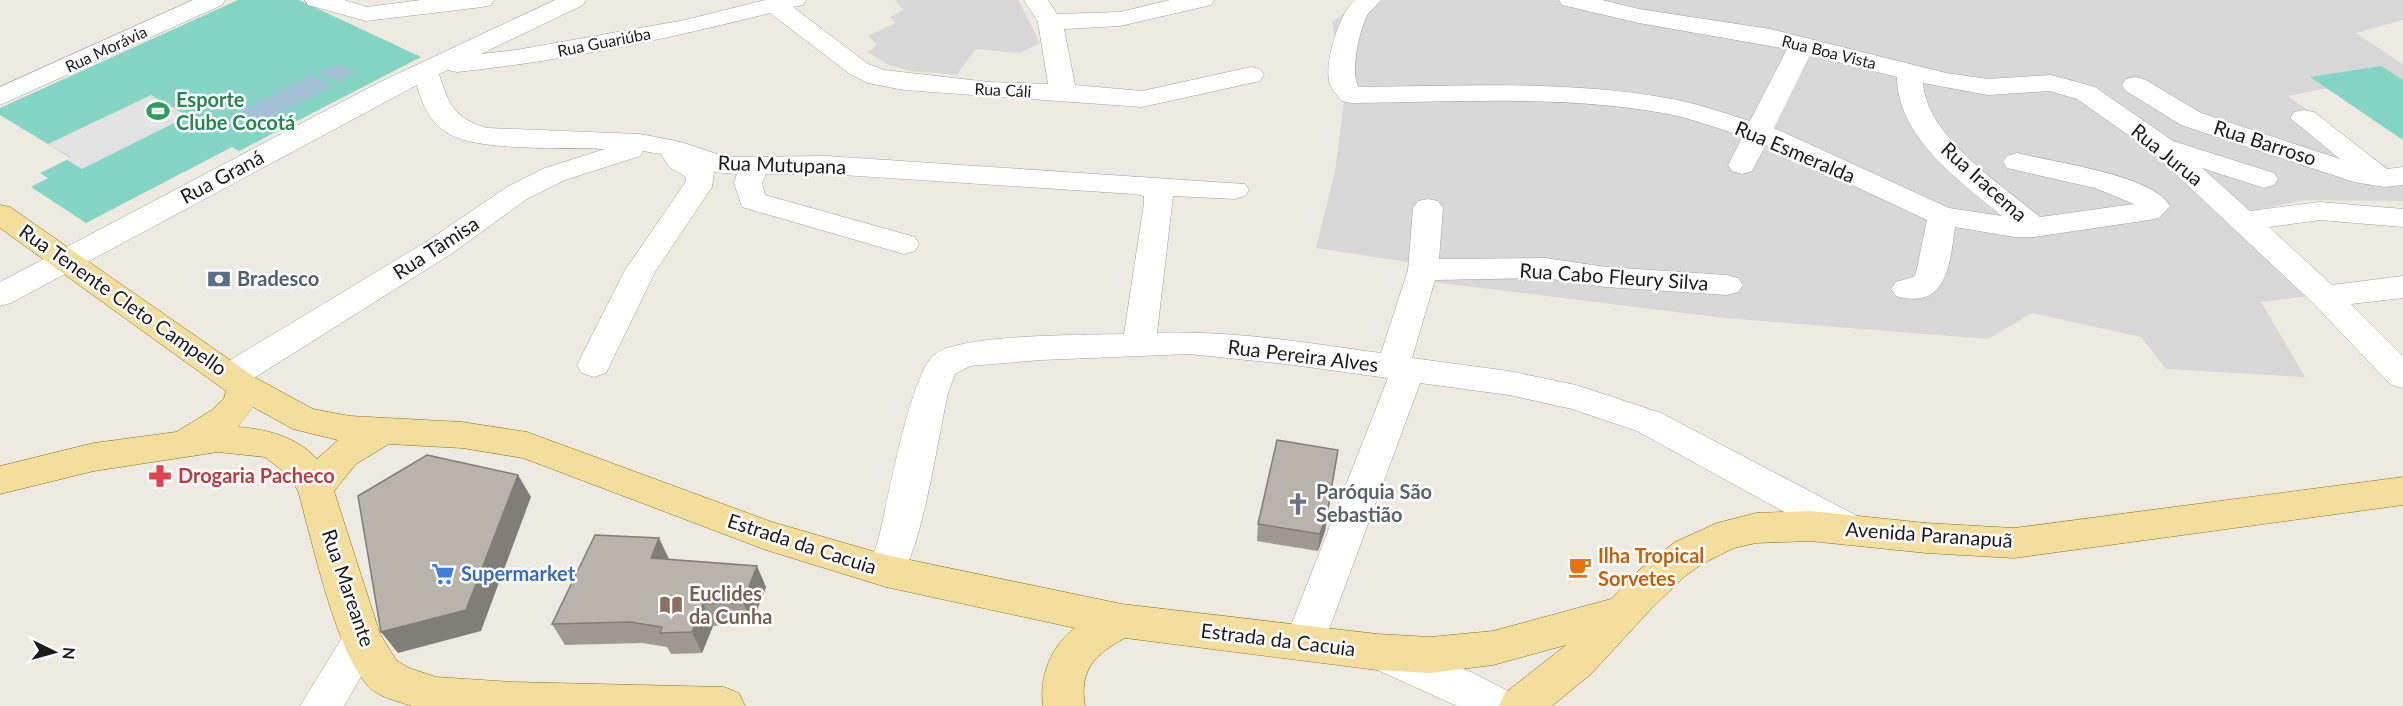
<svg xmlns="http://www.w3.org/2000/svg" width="2403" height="706" viewBox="0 0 2403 706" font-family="Lato,sans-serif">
  <rect width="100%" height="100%" fill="#eceae1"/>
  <g fill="#d9d8d8">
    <path d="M 897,0 L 1018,0 L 1040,43 L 1019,53 L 975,49 L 957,75 L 910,71 L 889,65 L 867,52 L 877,45 L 868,36 L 895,23 L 890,17 L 904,10 L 895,1 Z"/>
    <path d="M 1363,0 L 2403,0 L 2403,20 L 2356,33 L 2403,64 L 2403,133 L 2333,87 L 2288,96 L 2403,179 L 2403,201 L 2304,200 L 2237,214 L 2317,295 L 2261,302 L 2305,377 L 2166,369 L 2141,337 L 2032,313 L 1988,339 L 1725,318 L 1432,282 L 1420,264 L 1316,248 L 1335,172 L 1345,93 L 1332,22 Z"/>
  </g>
  <g fill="#84d5c4">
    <path d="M 238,0 L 299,0 L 421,57 L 239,151 L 232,147 L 86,223 L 31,187 L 48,178 L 40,173 L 71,158 L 0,115 L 0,108 Z"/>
    <path d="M 2381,66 L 2403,80 L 2403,140 L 2310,77 Z"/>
  </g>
  <path fill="#e3e3e3" d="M 151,95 L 188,116 L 82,169 L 67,160 L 71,157 L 48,144 Z"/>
  <g fill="#a4c2d6">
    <path d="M 339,64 L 355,72 L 336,82 L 319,73 Z"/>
    <path d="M 311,75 L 334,86 L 263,122 L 241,110 Z"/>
  </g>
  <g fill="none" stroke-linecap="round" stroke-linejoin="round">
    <g stroke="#9f9f9f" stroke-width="1">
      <g id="minor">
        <path d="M 193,0 L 225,0 L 222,5 L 0,105 L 0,87 Z"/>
        <path d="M 305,0 L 344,0 L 367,7 L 421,0 L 494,0 L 491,5 L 482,7 L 366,21 L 308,5 Z"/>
        <path d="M 555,0 L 586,0 L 583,5 L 481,54 L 516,50 L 685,20 L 765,0 L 806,0 L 803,5 L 793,7 L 868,64 L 884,70 L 989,82 L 1048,84 L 1038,22 L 1024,0 L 1048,0 L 1057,14 L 1120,12 L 1170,0 L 1214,0 L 1211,5 L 1120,26 L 1064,29 L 1075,85 L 1142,91 L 1251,67 L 1260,69 L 1264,75 L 1260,81 L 1142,107 L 904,90 L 868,83 L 850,74 L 770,13 C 667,39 563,61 457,72 L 448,70 L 439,74 C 449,105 454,118 487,128 L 640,134 L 681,142 L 726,157 L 827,156 L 1245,184 L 1249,190 L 1245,196 L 1235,199 L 1173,196 L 1157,333 C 1232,330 1307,343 1381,353 L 1408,270 L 1413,208 L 1418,201 L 1428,199 L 1438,201 L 1443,208 L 1439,259 L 1545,258 L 1606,267 L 1727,275 L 1738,278 L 1743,285 L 1738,292 L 1727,295 L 1606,287 L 1545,278 L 1435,280 L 1412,358 L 1509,371 L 1576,385 L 1661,413 L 1861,518 L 1867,529 L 1861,540 L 1848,544 L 1835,540 L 1637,431 L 1572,409 L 1509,395 L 1420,383 L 1324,643 L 1318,655 L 1304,660 L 1290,655 L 1284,643 L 1388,378 L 1286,364 L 1189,354 L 1041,360 L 970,366 L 955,374 L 948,393 C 935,452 926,529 900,582 L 886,587 L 872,582 L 867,571 C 871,560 876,548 879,537 C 888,501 910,373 935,354 C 962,334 1085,335 1124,334 L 1144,203 L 1144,196 L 1134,194 L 827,174 L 766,174 L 762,183 L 765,195 L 915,237 L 919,244 L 915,251 L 904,254 L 742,207 L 734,183 L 737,174 L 714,172 L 712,187 L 655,272 L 606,373 L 594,377 L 582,373 L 577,365 L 624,272 L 686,181 L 686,177 L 669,167 L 661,154 L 643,151 L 640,156 L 565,180 L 527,199 L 451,254 L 243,385 L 231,388 L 219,385 L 214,376 L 219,367 L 429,240 L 507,187 L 545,168 L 605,149 C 566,147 481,152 449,134 C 430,123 422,104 417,85 L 11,303 L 0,306 L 0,282 L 376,84 Z"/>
        <path d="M 1355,0 L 1381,0 C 1377,5 1372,9 1368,14 C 1360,26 1349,75 1359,87 C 1460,86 1565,80 1666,98 C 1694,102 1723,113 1750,121 L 1787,49 L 1639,23 L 1562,5 L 1559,0 L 1602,0 L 1639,9 L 1770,29 L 1946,73 L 1988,79 L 2051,75 L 2095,87 L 2173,141 L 2274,173 L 2278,179 L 2274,185 L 2264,188 L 2202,168 L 2250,211 L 2320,202 L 2403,209 L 2403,227 L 2320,220 L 2269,227 L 2332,285 L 2403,276 L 2403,298 L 2351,304 L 2403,356 L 2403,388 L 2391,385 L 2314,304 L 2151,151 L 2077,99 L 2050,91 L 1988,95 L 1923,83 C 1927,137 2001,184 2040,217 L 2134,204 L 2095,188 L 2007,168 L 2003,162 L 2007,156 L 2017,153 C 2052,162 2154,175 2170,206 L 2159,218 L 2149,220 L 2034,237 L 2014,237 L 1955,227 C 1950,264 1947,311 1896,296 L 1891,289 L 1896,282 L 1913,277 L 1916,273 L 1927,220 L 1766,145 L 1752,171 L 1742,174 L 1732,171 L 1728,165 L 1743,136 C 1717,128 1690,118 1663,113 C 1561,95 1454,102 1351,103 L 1342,101 C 1337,95 1330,88 1329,81 C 1325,60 1339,14 1355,0 ZM 1810,55 L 1897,77 C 1897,137 1960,181 2002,216 L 1949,208 L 1774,128 Z"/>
        <path d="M 2135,77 L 2144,79 L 2201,113 L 2340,159 L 2290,118 L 2294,112 L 2304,110 L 2314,112 L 2387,169 L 2403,167 L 2403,185 L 2384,187 L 2354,182 L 2181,125 L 2126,91 L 2122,85 L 2126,79 Z"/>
        <path d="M 362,623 L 376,628 L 382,640 L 344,706 L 300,706 L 348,628 Z"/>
        <path d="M 1387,638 L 1471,672 L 1512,693 L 1518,706 L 1457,706 L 1373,668 L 1367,656 L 1373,644 Z"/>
      </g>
    </g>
    <g stroke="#86730c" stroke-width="1">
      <path id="major" d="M 0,205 L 10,207 L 256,378 L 313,409 L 350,416 L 462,422 L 527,432 L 772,522 L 886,555 L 1122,604 L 1377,634 L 1430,637 L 1493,631 L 1611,599 L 1640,569 L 1675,542 L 1717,523 L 1756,513 L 1810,511 L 1926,523 L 2014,528 L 2403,477 L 2403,505 L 2014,558 L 1926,553 L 1810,541 L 1756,543 L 1734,548 L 1702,564 L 1684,577 L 1652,608 L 1591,674 L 1552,706 L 1499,706 L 1505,693 L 1566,645 L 1493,665 L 1430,673 L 1377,670 L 1125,638 C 1094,655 1079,670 1085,706 L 1043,706 C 1039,676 1051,646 1075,628 L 886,587 L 766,550 L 523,458 L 462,448 L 389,444 L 356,464 L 334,491 L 380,634 L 396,660 L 409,668 L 436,677 L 512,682 L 724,687 L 739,693 L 745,706 L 412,706 C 397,701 377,697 367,685 C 334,646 313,543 298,491 L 290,477 L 265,457 L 218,452 L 94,471 L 0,494 L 0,466 L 94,443 L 176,432 L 212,410 L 224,398 L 226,391 L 0,228 ZM 253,407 L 293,429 L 338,440 L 317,459 C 297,437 267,429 238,427 Z"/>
    </g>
    <use href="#minor" fill="#fff" fill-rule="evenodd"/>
    <use href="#major" fill="#f3de9e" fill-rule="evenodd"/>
  </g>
  <g fill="#9e9a93">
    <path d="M 1338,450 L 1325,531 L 1318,551 L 1257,541 L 1258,524 Z"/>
    <path d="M 669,559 L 766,587 L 752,623 L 713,626 L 702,653 L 671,654 L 667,647 L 642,643 L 565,645 L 552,624 Z"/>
  </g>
  <g fill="#817d78">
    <path d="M 1338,450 L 1325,531 L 1318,551 L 1320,534 Z"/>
    <path d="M 518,475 L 531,497 L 481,631 L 398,653 L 381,632 Z"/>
    <path d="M 659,538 L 669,559 L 651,558 Z"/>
    <path d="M 757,566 L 766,587 L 752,623 L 743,602 Z"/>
    <path d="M 703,604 L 713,626 L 702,653 L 692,632 Z"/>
  </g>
  <g fill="#b8b3ab" stroke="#817d78" stroke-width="1.5">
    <path d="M 1277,440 L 1338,450 L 1327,514 L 1320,534 L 1258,524 Z"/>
    <path d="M 427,455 L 518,475 L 466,610 L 381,632 L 358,496 Z"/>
    <path d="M 595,535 L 659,538 L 651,558 L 757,566 L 743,602 L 703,604 L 692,632 L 660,633 L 662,627 L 630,622 L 552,624 Z"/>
  </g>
  <defs>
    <g id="stadium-bare" transform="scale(1.8)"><path d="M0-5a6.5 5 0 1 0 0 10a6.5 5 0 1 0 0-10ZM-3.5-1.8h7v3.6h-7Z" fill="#2e9e5b" stroke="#fff" stroke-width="2.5" paint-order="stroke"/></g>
    <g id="bank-bare" transform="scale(1.8)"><path d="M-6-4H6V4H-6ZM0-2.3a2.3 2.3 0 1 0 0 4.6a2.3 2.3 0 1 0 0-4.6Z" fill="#5c6f8a" stroke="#fff" stroke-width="2.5" paint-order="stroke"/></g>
    <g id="pharmacy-bare" transform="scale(1.8)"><path d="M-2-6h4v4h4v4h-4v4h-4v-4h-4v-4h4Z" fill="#e0444e" stroke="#fff" stroke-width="2.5" paint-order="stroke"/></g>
    <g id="church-bare" transform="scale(1.8)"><path d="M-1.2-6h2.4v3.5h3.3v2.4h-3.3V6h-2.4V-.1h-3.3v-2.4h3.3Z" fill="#6b7280" stroke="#fff" stroke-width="2.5" paint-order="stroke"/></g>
    <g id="cafe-bare" transform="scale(1.8)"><path d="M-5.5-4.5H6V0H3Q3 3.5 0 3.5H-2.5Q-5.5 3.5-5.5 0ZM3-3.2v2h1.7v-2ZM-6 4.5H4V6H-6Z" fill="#e8710a" stroke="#fff" stroke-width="2.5" paint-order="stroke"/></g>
    <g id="supermarket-bare" transform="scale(1.8)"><path d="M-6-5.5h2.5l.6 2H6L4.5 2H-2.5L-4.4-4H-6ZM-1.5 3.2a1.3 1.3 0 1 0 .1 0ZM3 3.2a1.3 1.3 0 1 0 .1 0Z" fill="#3f7fe0" stroke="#fff" stroke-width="2.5" paint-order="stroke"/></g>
    <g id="library-bare" transform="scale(1.8)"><path d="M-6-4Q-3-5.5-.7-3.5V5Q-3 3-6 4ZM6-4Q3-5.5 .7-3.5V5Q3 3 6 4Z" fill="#8d6e63" stroke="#fff" stroke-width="2.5" paint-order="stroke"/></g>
  </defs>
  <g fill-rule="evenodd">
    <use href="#stadium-bare" x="158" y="111"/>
    <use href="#bank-bare" x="219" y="279"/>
    <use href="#pharmacy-bare" x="160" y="476"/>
    <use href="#church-bare" x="1298" y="504"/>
    <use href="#cafe-bare" x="1580" y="567"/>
    <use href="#supermarket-bare" x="443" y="574"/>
    <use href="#library-bare" x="671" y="605"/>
  </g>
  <g text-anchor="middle" stroke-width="5" stroke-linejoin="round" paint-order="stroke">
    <g font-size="16" fill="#1b1b1b" stroke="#fff">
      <text transform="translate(604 42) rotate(-11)" y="6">Rua Guariúba</text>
      <text transform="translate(106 49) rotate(-25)" y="6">Rua Morávia</text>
      <text transform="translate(1829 52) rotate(14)" y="6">Rua Boa Vista</text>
      <text transform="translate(1003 90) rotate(3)" y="6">Rua Cáli</text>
    </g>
    <g font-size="20" font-weight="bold" fill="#27864d" stroke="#fff" text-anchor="start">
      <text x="176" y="107">Esporte<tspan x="176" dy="23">Clube Cocotá</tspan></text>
    </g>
    <g font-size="20" fill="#1b1b1b" stroke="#fff">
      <text transform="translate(2265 143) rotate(18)" y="7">Rua Barroso</text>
      <text transform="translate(1795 152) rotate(23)" y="7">Rua Esmeralda</text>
      <text transform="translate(2167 155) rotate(39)" y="7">Rua Jurua</text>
      <text transform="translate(782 165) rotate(2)" y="7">Rua Mutupana</text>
      <text transform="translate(222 177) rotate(-28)" y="7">Rua Graná</text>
      <text transform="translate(1984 182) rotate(42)" y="7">Rua Iracema</text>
      <text transform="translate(436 248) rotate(-33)" y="7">Rua Tâmisa</text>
      <text transform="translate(1614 277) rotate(4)" y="7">Rua Cabo Fleury Silva</text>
      <text transform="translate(123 300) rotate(35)" y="7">Rua Tenente Cleto Campello</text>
      <text transform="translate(1303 356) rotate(7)" y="7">Rua Pereira Alves</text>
      <text transform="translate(1929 535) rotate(4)" y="7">Avenida Paranapuã</text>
      <text transform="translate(802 544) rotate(18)" y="7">Estrada da Cacuia</text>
      <text transform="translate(348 588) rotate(71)" y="7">Rua Mareante</text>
      <text transform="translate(1278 640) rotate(7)" y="7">Estrada da Cacuia</text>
    </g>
    <g font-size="20" font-weight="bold" fill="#4e5e75" stroke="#fff" text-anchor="start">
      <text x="237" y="286">Bradesco</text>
    </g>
    <g font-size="20" font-weight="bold" fill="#be3a42" stroke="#fff" text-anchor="start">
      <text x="178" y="483">Drogaria Pacheco</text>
    </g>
    <g font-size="20" font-weight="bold" fill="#5b616d" stroke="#fff" text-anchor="start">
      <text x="1316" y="499">Paróquia São<tspan x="1316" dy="23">Sebastião</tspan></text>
    </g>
    <g font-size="20" font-weight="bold" fill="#c56008" stroke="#fff" text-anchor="start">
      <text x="1598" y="563">Ilha Tropical<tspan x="1598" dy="23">Sorvetes</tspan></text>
    </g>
    <g font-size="20" font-weight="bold" fill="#366cbe" stroke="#fff" text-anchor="start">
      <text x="461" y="581">Supermarket</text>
    </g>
    <g font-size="20" font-weight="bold" fill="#785e54" stroke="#fff" text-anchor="start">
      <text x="689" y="601">Euclides<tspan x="689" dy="23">da Cunha</tspan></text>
    </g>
  </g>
  <g transform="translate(54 652) rotate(95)" stroke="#ffffff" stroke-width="4.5" paint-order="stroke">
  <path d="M0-4.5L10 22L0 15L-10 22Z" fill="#1b1b1b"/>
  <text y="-9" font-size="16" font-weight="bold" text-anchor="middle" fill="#1b1b1b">N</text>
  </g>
</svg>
